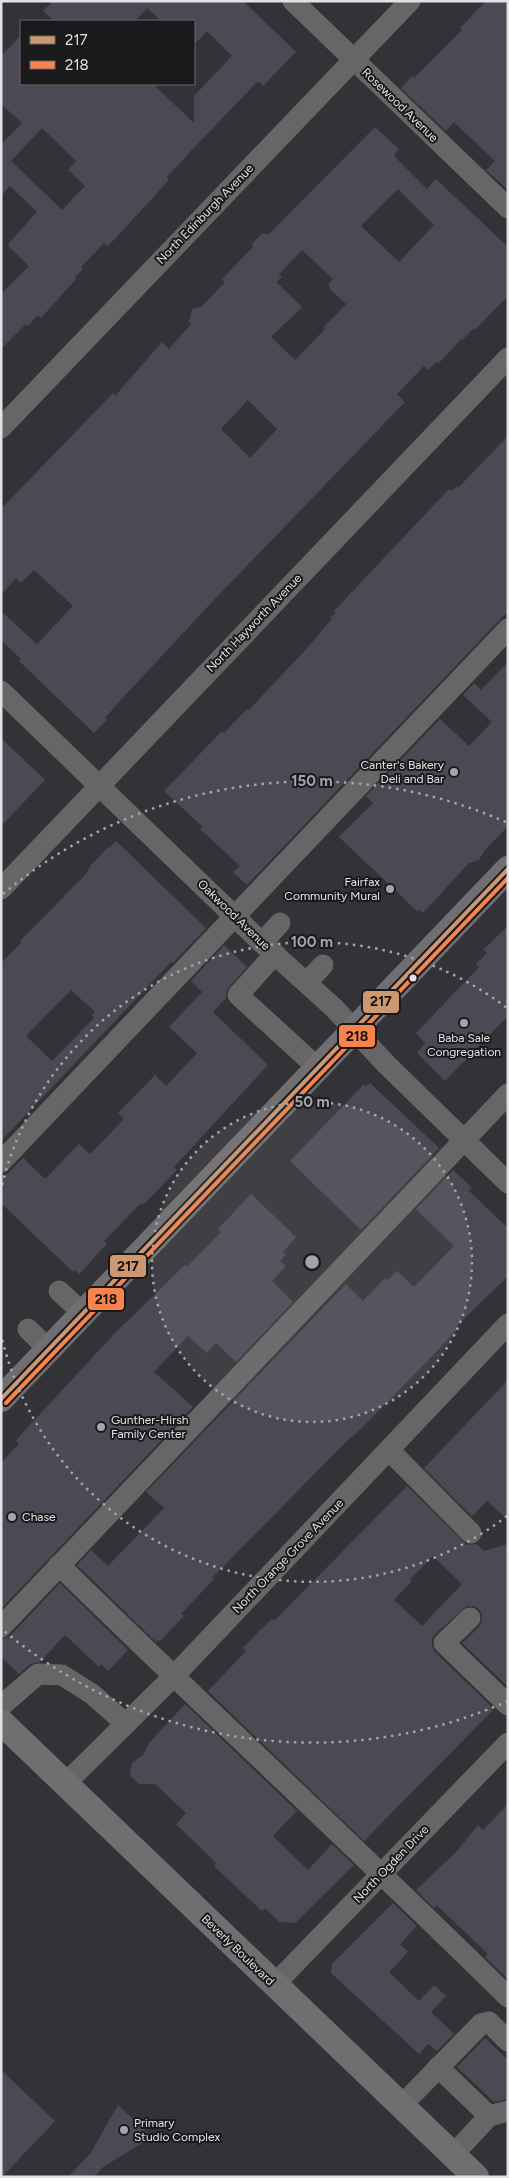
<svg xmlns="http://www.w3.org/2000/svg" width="509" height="2178" viewBox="0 0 509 2178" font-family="Figtree,sans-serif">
  <rect width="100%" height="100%" fill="#333236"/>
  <g fill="#4c4955" fill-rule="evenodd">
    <path d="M 53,1 L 243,1 L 296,52 L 263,86 L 258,81 L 191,151 L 167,177 L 169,180 L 114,240 L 107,246 L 104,243 L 81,267 L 83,269 L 75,277 L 76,279 L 41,318 L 38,315 L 28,326 L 26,324 L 1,349 L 1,294 L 29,266 L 9,247 L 10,246 L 8,244 L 37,212 L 10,186 L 1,196 L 1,145 L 22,123 L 1,104 L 1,56 L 21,35 L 21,84 L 153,84 L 194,123 L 194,96 L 232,56 L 207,31 L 194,45 L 194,21 L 161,21 L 147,8 L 135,21 L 54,21 L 43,11 ZM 42,128 L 76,161 L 68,170 L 85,186 L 62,210 L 11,161 Z"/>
    <path d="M 486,1 L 508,1 L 508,190 L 486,170 L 495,161 L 454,122 L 446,131 L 401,88 L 412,76 L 414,78 L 462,30 L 460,28 Z"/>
    <path d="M 375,127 L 399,149 L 394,156 L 427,189 L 436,179 L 508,247 L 508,296 L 475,330 L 474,328 L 462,340 L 461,339 L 439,363 L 437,361 L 428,370 L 424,366 L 397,394 L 405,402 L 212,602 L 119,702 L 105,718 L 107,720 L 94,733 L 19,661 L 21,659 L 1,640 L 1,611 L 37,644 L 73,606 L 34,570 L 21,583 L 16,578 L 1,595 L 1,509 L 113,393 L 115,396 L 162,342 L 169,349 L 191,324 L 189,322 L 192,309 L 201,307 L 225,282 L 222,279 L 253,247 L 252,244 L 262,233 L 268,235 ZM 398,189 L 434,225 L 399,262 L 361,226 ZM 302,250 L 333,279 L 328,285 L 330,287 L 329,288 L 346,304 L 324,327 L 325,329 L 295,360 L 271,337 L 302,307 L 276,282 L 282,277 L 279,274 ZM 248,400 L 277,429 L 250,458 L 221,429 Z"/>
    <path d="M 508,436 L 508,611 L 247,885 L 233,872 L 240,866 L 200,829 L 203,827 L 164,791 L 222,731 L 224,733 L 247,709 L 248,711 L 308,647 L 332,619 L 330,618 L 336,612 L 334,611 L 449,489 L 451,491 L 457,486 L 458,488 Z"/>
    <path d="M 508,662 L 508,826 L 484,851 L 479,860 L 469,863 L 423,913 L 420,910 L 418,912 L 339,837 L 373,803 L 366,796 L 440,719 L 469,746 L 492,722 L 463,695 L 474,683 L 481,690 Z"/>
    <path d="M 1,738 L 45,780 L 1,826 Z"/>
    <path d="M 116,841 L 206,928 L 173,963 L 171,962 L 1,1141 L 1,963 L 21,943 L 20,941 L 85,875 L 91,865 L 108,847 L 109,848 ZM 71,990 L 95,1012 L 92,1015 L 94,1018 L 52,1061 L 26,1036 Z"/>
    <path d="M 508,926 L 508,1016 L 445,1081 L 417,1053 L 425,1043 L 416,1033 L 479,967 L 476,964 L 487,953 L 483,950 Z"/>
    <path d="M 224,945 L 247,967 L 229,987 L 226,992 L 226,998 L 213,1012 L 268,1065 L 174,1167 L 177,1170 L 143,1205 L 141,1203 L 104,1241 L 107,1244 L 79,1274 L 75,1270 L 73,1272 L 1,1203 L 1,1180 L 23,1158 L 45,1179 L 79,1144 L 90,1154 L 124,1119 L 118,1113 L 155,1075 L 166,1086 L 197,1053 L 169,1027 L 202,992 L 191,981 Z"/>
    <path d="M 370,1083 L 439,1148 L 361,1230 L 290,1161 L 364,1084 L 366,1087 Z"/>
    <path d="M 453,1170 L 472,1188 L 469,1191 L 508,1228 L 508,1276 L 456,1327 L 457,1329 L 438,1350 L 362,1428 L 346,1442 L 212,1578 L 214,1579 L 181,1614 L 184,1616 L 160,1641 L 158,1640 L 156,1642 L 77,1565 L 91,1550 L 108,1566 L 164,1508 L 146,1492 L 346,1284 L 363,1301 L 385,1278 L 388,1280 L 397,1271 L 414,1287 L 454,1246 L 416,1209 Z"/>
    <path d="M 251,1194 L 296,1237 L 283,1252 L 286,1255 L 280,1261 L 286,1266 L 272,1281 L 293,1302 L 236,1362 L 216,1343 L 207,1353 L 188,1336 L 154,1372 L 193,1407 L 1,1609 L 1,1463 L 19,1444 L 16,1440 L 115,1333 L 185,1265 L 187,1267 L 221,1232 L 218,1229 Z"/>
    <path d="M 508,1380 L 508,1520 L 487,1501 L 472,1516 L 424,1468 Z"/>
    <path d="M 407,1486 L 467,1545 L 477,1544 L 484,1551 L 508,1544 L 508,1687 L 462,1643 L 479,1627 L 482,1621 L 482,1615 L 479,1609 L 473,1606 L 467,1606 L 435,1634 L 432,1639 L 432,1646 L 435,1652 L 492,1707 L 493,1710 L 364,1841 L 208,1691 L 246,1651 L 243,1648 L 259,1631 L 272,1619 L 274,1621 ZM 433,1556 L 462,1584 L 422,1626 L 394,1600 L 412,1581 L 410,1579 Z"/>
    <path d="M 60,1583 L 128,1650 L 108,1671 L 101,1664 L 99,1667 L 65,1635 L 40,1662 L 30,1664 L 19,1674 L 1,1657 L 1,1639 L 10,1636 Z"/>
    <path d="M 185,1704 L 297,1811 L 273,1836 L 308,1870 L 332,1844 L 354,1865 L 295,1923 L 279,1922 L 265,1908 L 262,1911 L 214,1866 L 216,1863 L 176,1824 L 186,1813 L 155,1784 L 139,1784 L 130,1775 L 132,1763 L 143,1755 L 149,1743 Z"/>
    <path d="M 508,1804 L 508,1979 L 485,1957 L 488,1954 L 445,1913 L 437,1905 L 434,1908 L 416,1890 L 456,1852 L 478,1825 L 483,1830 Z"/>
    <path d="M 393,1903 L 417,1926 L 400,1944 L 408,1952 L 389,1972 L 419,2001 L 434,1985 L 446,1996 L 431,2012 L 454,2034 L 437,2051 L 428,2044 L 419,2054 L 331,1973 L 332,1964 Z"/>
    <path d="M 485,2038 L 508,2060 L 508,2099 L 494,2102 L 457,2067 Z"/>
    <path d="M 1,2070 L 55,2121 L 2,2177 L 1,2177 Z"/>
    <path d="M 118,2105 L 152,2137 L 103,2167 L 94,2177 L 68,2177 L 90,2154 Z"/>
  </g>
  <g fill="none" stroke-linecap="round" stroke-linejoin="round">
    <g stroke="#676566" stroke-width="21">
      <path d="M 293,1 L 508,208"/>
      <path d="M 1,428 L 410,1"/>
      <path d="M 1,691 L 262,943 L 334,1008 L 386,1064 L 508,1183"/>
      <path d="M 1,889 L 508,358"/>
      <path d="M 262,943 L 280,923"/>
      <path d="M 275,954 L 238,995 L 319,1069"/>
      <path d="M 307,982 L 323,965"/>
      <path d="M 1,1162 L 508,629"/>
      <path d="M 59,1291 L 83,1313"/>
      <path d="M 28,1329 L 48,1349"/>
      <path d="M 389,1450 L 471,1533"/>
      <path d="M 59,1565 C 208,1711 360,1851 508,1997"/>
      <path d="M 470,1618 L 444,1643 L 508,1705"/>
      <path d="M 1,1627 L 508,1094"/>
      <path d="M 1,1706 L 38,1674 L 62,1675 L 92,1694 L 126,1724"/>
      <path d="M 65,1784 L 173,1677 L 508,1324"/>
      <path d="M 274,1985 L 508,1743"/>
      <path d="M 438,2067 L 489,2116 L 508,2111"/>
      <path d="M 401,2106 L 481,2024 L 489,2022 L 508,2041"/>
      <path d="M 453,2155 L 489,2116"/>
    </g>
    <g stroke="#706e70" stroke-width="26">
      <path d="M 1,1399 L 508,869"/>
      <path d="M 1,1722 L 476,2177"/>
    </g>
    <g stroke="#1a191c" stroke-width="8">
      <path id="bus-1" d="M 1,1399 L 508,869"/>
    </g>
    <g stroke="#1a191c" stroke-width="8">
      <path id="bus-2" d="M 6,1403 L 508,878"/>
    </g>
    <use href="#bus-1" stroke="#cd976f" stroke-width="4"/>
    <use href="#bus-2" stroke="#f8844c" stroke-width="4"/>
  </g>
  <circle cx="312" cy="1262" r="160" fill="#a5a4a8" fill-opacity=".12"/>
  <g fill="none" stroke="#a5a4a8" stroke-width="2.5" stroke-dasharray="2.5 5">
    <circle cx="312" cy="1262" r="160"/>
    <path d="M507 1516A320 320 0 0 1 2 1339M2 1185A320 320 0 0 1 507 1008"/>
    <path d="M508 1701A481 481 0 0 1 3 1630M3 894A481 481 0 0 1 508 823"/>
  </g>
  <g fill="#a5a4a8" stroke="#1a191c" stroke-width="2">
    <circle cx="454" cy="772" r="5"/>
    <circle cx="390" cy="889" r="5"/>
    <circle cx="464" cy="1023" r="5"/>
    <circle cx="101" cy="1427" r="5"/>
    <circle cx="12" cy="1517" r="5"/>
    <circle cx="124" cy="2130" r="5"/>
  </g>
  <circle fill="#e2e2e5" stroke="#1a191c" stroke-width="2" cx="413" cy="978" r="4.5"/>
  <g text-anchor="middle" stroke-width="4" stroke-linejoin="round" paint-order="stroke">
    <g font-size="12" fill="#e2e2e5" stroke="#1a191c">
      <text transform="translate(400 105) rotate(44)" y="4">Rosewood Avenue</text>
      <text transform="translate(205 214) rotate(-46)" y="4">North Edinburgh Avenue</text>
      <text transform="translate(254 623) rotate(-46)" y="4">North Hayworth Avenue</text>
      <text transform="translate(234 915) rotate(44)" y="4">Oakwood Avenue</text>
      <text transform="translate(288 1556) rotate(-46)" y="4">North Orange Grove Avenue</text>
      <text transform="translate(391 1864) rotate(-46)" y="4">North Ogden Drive</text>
      <text transform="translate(238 1950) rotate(44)" y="4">Beverly Boulevard</text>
    </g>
    <g font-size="12" fill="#e2e2e5" stroke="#1a191c" text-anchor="start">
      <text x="444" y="769" text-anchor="end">Canter's Bakery<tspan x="444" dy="14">Deli and Bar</tspan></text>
      <text x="380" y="886" text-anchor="end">Fairfax<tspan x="380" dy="14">Community Mural</tspan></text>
      <text x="464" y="1042" text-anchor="middle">Baba Sale<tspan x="464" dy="14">Congregation</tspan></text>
      <text x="111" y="1424">Gunther-Hirsh<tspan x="111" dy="14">Family Center</tspan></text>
      <text x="22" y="1521">Chase</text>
      <text x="134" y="2127">Primary<tspan x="134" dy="14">Studio Complex</tspan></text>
    </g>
  </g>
  <circle cx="312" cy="1262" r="8" fill="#a5a4a8" stroke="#1a191c" stroke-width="2.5"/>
  <g font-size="15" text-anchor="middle" font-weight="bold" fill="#a5a4a8" stroke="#1a191c" stroke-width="4" stroke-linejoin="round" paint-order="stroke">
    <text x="312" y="786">150 m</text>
    <text x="312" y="947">100 m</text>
    <text x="312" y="1107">50 m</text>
  </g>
  <g stroke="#1a191c" stroke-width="2">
    <rect x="362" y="990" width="38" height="24" rx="5" fill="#cd976f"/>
    <rect x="338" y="1024" width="38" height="24" rx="5" fill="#f8844c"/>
    <rect x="109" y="1254" width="38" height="24" rx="5" fill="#cd976f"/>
    <rect x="87" y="1287" width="38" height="24" rx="5" fill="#f8844c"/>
  </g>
  <g font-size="14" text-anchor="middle" font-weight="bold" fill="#111">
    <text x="381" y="1006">217</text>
    <text x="357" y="1041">218</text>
    <text x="128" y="1271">217</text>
    <text x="106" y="1304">218</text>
  </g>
  <rect width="509" height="2178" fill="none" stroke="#e2e2e5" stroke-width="5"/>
  <rect x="20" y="20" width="175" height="65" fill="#1a191c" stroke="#6a696c"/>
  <rect x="30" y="36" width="25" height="8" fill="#cd976f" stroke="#6a696c"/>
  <text x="65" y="45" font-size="15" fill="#e2e2e5">217</text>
  <rect x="30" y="61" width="25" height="8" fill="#f8844c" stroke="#6a696c"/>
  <text x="65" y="70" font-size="15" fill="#e2e2e5">218</text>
</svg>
